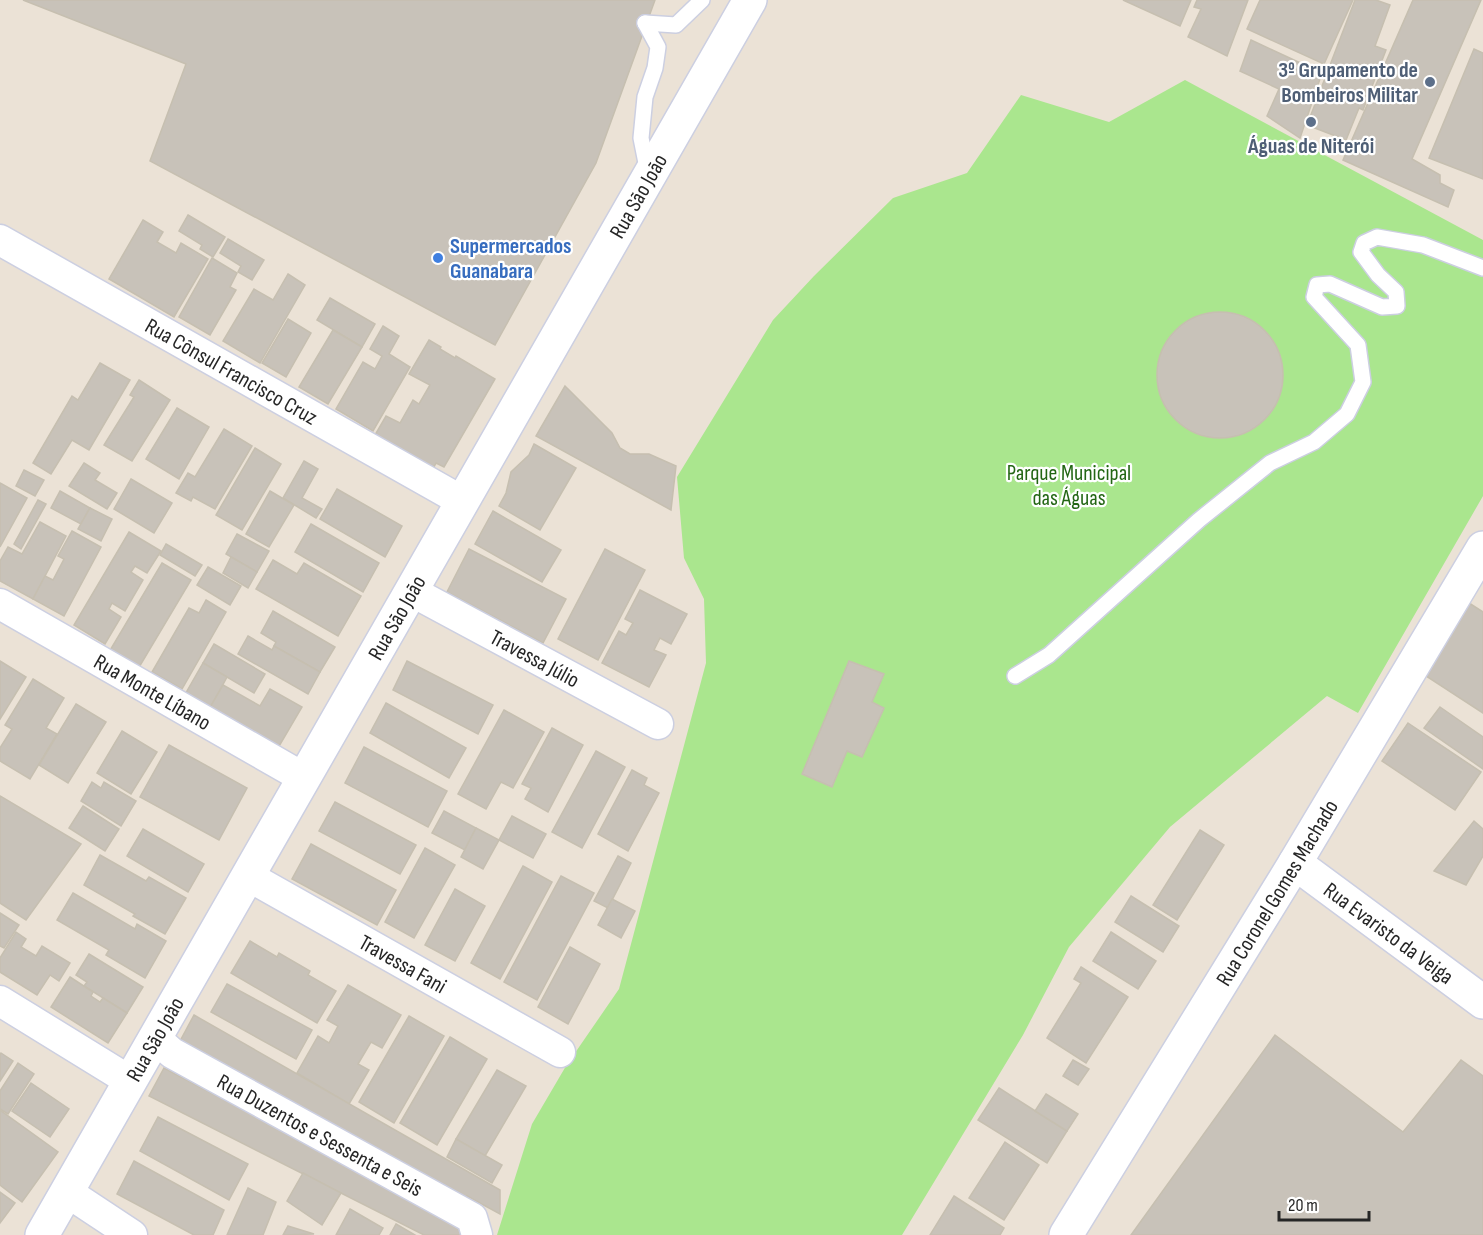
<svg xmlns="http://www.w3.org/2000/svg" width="1483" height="1235" viewBox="0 0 1483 1235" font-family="'Sofia Sans Condensed',sans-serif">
  <rect width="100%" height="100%" fill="#ebe2d6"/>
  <path fill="#aae68e" d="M 1185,80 L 1483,240 L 1483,496 L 1358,713 L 1327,696 L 1170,827 L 1069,947 L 1023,1035 L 902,1235 L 497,1235 L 532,1124 L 566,1066 L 619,989 L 706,663 L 704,599 L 684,558 L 677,477 L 773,320 L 814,276 L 893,198 L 967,173 L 1021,95 L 1109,122 Z"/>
  <g fill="#c8c2b9" stroke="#c6bfb0" stroke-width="1.5">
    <path d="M 23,0 L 655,0 L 596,163 L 495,345 L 150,161 L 186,64 Z"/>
    <path d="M 1123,0 L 1191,0 L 1180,26 Z"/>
    <path d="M 1197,0 L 1248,0 L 1227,56 L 1188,37 L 1201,9 L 1194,7 Z"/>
    <path d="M 1260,0 L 1353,0 L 1324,64 L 1247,29 Z"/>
    <path d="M 1355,0 L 1376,0 L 1390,5 L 1375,46 L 1386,50 L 1363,110 L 1359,108 L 1346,140 L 1307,125 Z"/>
    <path d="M 1413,0 L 1481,0 L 1412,159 L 1440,175 L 1440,183 L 1454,190 L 1448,207 L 1343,160 Z"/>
    <path d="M 1251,40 L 1322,73 L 1300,138 L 1267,116 L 1279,89 L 1240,71 Z"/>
    <path d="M 1474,49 L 1483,53 L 1483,179 L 1429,158 Z"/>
    <path d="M 188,215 L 225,237 L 213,257 L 200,249 L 202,245 L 179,231 Z"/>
    <path d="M 143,220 L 163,232 L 157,242 L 176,253 L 181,243 L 208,259 L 174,317 L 109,279 Z"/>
    <path d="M 228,239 L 264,260 L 252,280 L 238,272 L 241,266 L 220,253 Z"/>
    <path d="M 212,258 L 237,273 L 230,287 L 236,290 L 210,335 L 179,317 Z"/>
    <path d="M 288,274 L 305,285 L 260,363 L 223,341 L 254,289 L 273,300 Z"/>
    <path d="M 330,298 L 375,324 L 362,347 L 317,320 Z"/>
    <circle cx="1220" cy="375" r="63"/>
    <path d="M 288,319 L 311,333 L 286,377 L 262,363 Z"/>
    <path d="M 383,326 L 399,336 L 389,354 L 410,367 L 373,431 L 336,409 L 363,362 L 375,369 L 382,356 L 370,349 Z"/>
    <path d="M 333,330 L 362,347 L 328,404 L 299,387 Z"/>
    <path d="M 429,340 L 441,347 L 440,349 L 455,358 L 456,356 L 495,379 L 444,467 L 436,463 L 433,469 L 375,435 L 386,416 L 400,423 L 413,400 L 419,404 L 430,385 L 409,374 Z"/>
    <path d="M 100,363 L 130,380 L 89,450 L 72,440 L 51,474 L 33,463 L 72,396 L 78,400 Z"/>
    <path d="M 139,380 L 170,400 L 132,461 L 104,445 L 134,397 L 130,395 Z"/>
    <path d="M 565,386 L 612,433 L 620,448 L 630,454 L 649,454 L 676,466 L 671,510 L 536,436 Z"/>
    <path d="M 177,408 L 209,427 L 179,479 L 146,459 Z"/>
    <path d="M 224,429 L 252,446 L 215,509 L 193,497 L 191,501 L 176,493 L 188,473 L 195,477 Z"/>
    <path d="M 534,444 L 576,468 L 540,530 L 499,506 L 506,493 L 511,472 L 529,455 Z"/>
    <path d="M 255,448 L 281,464 L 242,530 L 216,515 Z"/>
    <path d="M 304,461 L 318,469 L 302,498 L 322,509 L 316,518 L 283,498 Z"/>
    <path d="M 84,463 L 100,473 L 95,480 L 117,493 L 107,509 L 69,486 Z"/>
    <path d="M 24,470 L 44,480 L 35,496 L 16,486 Z"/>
    <path d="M 131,479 L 172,503 L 154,533 L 114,509 Z"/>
    <path d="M 0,483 L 27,498 L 0,547 Z"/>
    <path d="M 337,489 L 402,526 L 385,557 L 320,519 Z"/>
    <path d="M 60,491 L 90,508 L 81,524 L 51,508 Z"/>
    <path d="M 270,491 L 294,505 L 269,547 L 246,534 Z"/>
    <path d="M 38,500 L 46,504 L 21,549 L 14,544 Z"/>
    <path d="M 90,508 L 112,519 L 101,541 L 78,529 Z"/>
    <path d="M 493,511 L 561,550 L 542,582 L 475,544 Z"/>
    <path d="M 40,522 L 66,536 L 33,599 L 0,581 L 0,561 L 8,547 L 22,554 Z"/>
    <path d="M 311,524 L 379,563 L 363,592 L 295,552 Z"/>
    <path d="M 72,531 L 101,547 L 64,616 L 33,599 L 45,576 L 53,580 L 64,559 L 58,556 Z"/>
    <path d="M 129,532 L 161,551 L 147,573 L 135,566 L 131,572 L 143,580 L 125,611 L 112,603 L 109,609 L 121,617 L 105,644 L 74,625 Z"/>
    <path d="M 237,534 L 269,551 L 257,572 L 226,554 Z"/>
    <path d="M 166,544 L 202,565 L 195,576 L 160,555 Z"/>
    <path d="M 469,549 L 566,599 L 543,643 L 447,592 Z"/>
    <path d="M 605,549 L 645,570 L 598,660 L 558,639 Z"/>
    <path d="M 231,557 L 257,572 L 248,588 L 223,573 Z"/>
    <path d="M 273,560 L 297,574 L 304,563 L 361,596 L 338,636 L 256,589 Z"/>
    <path d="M 162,563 L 191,580 L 138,669 L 109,652 Z"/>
    <path d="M 208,567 L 241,586 L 230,605 L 197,585 Z"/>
    <path d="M 640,590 L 687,614 L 671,644 L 660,638 L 654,650 L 666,655 L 649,687 L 602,663 L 619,631 L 626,635 L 633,623 L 625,619 Z"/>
    <path d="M 206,600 L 226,612 L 182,689 L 152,672 L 189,608 L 199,613 Z"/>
    <path d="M 1469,603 L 1483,612 L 1483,713 L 1423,674 Z"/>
    <path d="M 273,611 L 335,647 L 320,672 L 274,646 L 276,642 L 261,633 Z"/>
    <path d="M 248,636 L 272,650 L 274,646 L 320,672 L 308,694 L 238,654 Z"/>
    <path d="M 214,644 L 265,674 L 254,693 L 203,663 Z"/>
    <path d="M 0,661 L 26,677 L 0,719 Z"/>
    <path d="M 407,661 L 493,705 L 478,734 L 393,690 Z"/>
    <path d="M 849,661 L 884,674 L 872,702 L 884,708 L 862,757 L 847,751 L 832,787 L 802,774 Z"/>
    <path d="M 203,663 L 227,677 L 208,712 L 183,698 Z"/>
    <path d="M 33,679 L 64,698 L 46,728 L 57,734 L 30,779 L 0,761 L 0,748 L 12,729 L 5,725 Z"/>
    <path d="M 223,685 L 260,706 L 270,689 L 302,707 L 278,748 L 209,709 Z"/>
    <path d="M 386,703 L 466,748 L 449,778 L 370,733 Z"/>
    <path d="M 76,704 L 106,722 L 68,783 L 39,765 Z"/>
    <path d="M 1440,707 L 1483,737 L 1483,769 L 1424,728 Z"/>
    <path d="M 504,710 L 544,732 L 513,788 L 501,782 L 486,809 L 458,794 Z"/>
    <path d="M 1408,723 L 1481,772 L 1455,810 L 1382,761 Z"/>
    <path d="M 552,728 L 583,745 L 548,812 L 525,799 L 531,788 L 522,784 Z"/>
    <path d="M 122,731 L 157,752 L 131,794 L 97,773 Z"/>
    <path d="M 169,745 L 247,788 L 219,840 L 140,797 Z"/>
    <path d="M 364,747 L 447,791 L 428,827 L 345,783 Z"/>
    <path d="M 596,751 L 625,767 L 582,848 L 552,832 Z"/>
    <path d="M 632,770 L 647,778 L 644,785 L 659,793 L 628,851 L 598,834 Z"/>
    <path d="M 92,782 L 101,788 L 104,782 L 136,801 L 121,826 L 81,801 Z"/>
    <path d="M 0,796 L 81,844 L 26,920 L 0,903 Z"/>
    <path d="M 335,802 L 416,845 L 400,874 L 319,831 Z"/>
    <path d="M 83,806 L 119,829 L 105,851 L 69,828 Z"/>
    <path d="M 444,811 L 476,828 L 465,850 L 432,833 Z"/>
    <path d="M 512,816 L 546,834 L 533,858 L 499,840 Z"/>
    <path d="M 1474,821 L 1483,829 L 1483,856 L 1466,885 L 1434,871 Z"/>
    <path d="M 476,828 L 499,840 L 483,869 L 461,857 Z"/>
    <path d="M 143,829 L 204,864 L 188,892 L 127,856 Z"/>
    <path d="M 1200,830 L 1224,845 L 1177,920 L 1153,905 Z"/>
    <path d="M 311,844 L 396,890 L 377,925 L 292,879 Z"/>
    <path d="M 425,848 L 455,865 L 414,938 L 385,922 Z"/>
    <path d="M 100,855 L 146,881 L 149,877 L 186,898 L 165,934 L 133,916 L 135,914 L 84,885 Z"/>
    <path d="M 618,856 L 631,863 L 608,908 L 594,901 Z"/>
    <path d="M 523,866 L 552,882 L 500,979 L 471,963 Z"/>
    <path d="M 561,876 L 594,893 L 537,1000 L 504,982 Z"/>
    <path d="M 455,889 L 485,906 L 455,961 L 425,945 Z"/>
    <path d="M 73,893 L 135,929 L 137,924 L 166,941 L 145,978 L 106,955 L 109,950 L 57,920 Z"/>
    <path d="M 1131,896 L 1179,926 L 1163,952 L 1115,922 Z"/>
    <path d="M 612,899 L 635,911 L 621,938 L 598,925 Z"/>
    <path d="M 0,913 L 19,925 L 4,948 L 0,946 Z"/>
    <path d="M 16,932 L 26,939 L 21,947 L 36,956 L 42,946 L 70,963 L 59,981 L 50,975 L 37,995 L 0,972 L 0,958 Z"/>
    <path d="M 1111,932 L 1156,961 L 1138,989 L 1093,961 Z"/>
    <path d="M 250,941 L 277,957 L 279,953 L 310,971 L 308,975 L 336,991 L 317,1023 L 231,973 Z"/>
    <path d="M 570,947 L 600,964 L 568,1024 L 538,1007 Z"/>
    <path d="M 89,954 L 143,987 L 127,1013 L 84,986 L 87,982 L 76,975 Z"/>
    <path d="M 1081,967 L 1128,997 L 1086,1063 L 1047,1038 L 1081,983 L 1074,979 Z"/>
    <path d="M 70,977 L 93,992 L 91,996 L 100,1002 L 103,998 L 127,1013 L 108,1043 L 51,1007 Z"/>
    <path d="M 227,984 L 312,1030 L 296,1059 L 211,1012 Z"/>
    <path d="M 348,985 L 401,1015 L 382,1048 L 371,1042 L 358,1064 L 369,1070 L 349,1104 L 297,1073 L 318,1036 L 329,1043 L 338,1026 L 327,1020 Z"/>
    <path d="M 194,1015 L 500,1190 L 500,1214 L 467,1196 L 464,1200 L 179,1043 Z"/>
    <path d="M 409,1016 L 444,1036 L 394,1123 L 359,1102 Z"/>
    <path d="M 1275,1035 L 1403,1132 L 1461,1060 L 1483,1076 L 1483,1235 L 1131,1235 Z"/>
    <path d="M 450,1037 L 487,1059 L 437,1145 L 400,1123 Z"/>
    <path d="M 1,1053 L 13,1061 L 0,1081 L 0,1055 Z"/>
    <path d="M 1073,1060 L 1089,1069 L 1078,1085 L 1063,1076 Z"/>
    <path d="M 18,1063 L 34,1074 L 8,1114 L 0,1109 L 0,1091 Z"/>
    <path d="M 164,1068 L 466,1228 L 463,1235 L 424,1235 L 149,1096 Z"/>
    <path d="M 497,1070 L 526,1086 L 485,1156 L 456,1139 Z"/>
    <path d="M 31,1083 L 69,1109 L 50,1137 L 12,1111 Z"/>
    <path d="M 999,1088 L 1067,1131 L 1047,1163 L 978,1120 Z"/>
    <path d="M 1046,1094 L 1078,1114 L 1067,1131 L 1035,1111 Z"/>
    <path d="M 0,1110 L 58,1152 L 22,1202 L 0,1185 Z"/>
    <path d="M 158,1117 L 248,1164 L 229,1200 L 140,1151 Z"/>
    <path d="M 456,1139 L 502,1165 L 492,1183 L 447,1157 Z"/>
    <path d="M 1005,1142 L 1039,1165 L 1004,1220 L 969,1198 Z"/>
    <path d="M 134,1161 L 224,1210 L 213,1235 L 194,1235 L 117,1194 Z"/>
    <path d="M 303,1173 L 341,1193 L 322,1225 L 287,1201 Z"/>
    <path d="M 248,1188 L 276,1202 L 263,1235 L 227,1235 Z"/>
    <path d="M 0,1192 L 15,1203 L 0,1223 Z"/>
    <path d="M 954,1196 L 1004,1228 L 1000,1235 L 930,1235 Z"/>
    <path d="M 350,1209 L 383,1228 L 379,1235 L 336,1235 Z"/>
    <path d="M 396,1224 L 415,1235 L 390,1235 Z"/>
    <path d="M 288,1226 L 314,1234 L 283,1235 Z"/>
  </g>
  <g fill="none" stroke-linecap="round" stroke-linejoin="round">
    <g stroke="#cccfe1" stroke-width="18">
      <g id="service">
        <path d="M 645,23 L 658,47 L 655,68 L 645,97 L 641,138 L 648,173"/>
        <path d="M 645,23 L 676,25 L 702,0"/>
        <path d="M 1015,676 L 1049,655 L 1199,520 L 1270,463 L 1314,442 L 1347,414 L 1363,382 L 1358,345 L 1314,297 L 1317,285 L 1330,284 L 1382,307 L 1397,306 L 1396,292 L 1378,275 L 1361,252 L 1364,243 L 1377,237 L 1423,245 L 1483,268"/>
      </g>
    </g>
    <g stroke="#cccfe1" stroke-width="33">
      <g id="minor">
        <path id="s1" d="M 0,240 L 462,501"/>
        <path id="s2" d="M 411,591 L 658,724"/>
        <path id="s3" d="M 0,604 L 304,778"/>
        <path id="s4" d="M 248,876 L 560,1052"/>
        <path d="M 0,1001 L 130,1081"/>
        <path id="s5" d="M 155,1038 L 172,1053 L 472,1218 L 477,1235"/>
        <path d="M 67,1192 L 132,1235"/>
      </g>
    </g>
    <g stroke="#cccfe1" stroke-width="36">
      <g id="tertiary">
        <path id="s6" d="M 1295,863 L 1483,1002"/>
        <path id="s7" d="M 42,1235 L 750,0"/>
        <path id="s8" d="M 1066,1235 L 1295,863 L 1483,548"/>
      </g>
    </g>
    <use href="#service" stroke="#fff" stroke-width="15"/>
    <use href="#minor" stroke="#fff" stroke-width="30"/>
    <use href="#tertiary" stroke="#fff" stroke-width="33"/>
  </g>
  <g fill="#5c6f8a" stroke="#fff" stroke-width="2">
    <circle cx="1430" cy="82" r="6"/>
    <circle cx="1311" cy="122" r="6"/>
  </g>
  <circle fill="#3f7fe0" stroke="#fff" stroke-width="2" cx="438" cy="258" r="6"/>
  <g text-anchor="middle" stroke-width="4.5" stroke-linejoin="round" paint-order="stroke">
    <g font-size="22" font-weight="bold" fill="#4e5e75" stroke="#fff" text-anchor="end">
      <text x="1418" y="77">3º Grupamento de<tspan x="1418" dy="25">Bombeiros Militar</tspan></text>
      <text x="1311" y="153" text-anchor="middle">Águas de Niterói</text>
    </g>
    <g font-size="22" fill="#262626" stroke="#fff">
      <text dy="8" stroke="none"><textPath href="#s7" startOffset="1198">Rua São João</textPath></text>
      <text dy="8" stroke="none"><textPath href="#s1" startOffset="266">Rua Cônsul Francisco Cruz</textPath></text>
      <text dy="8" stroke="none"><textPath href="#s7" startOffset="712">Rua São João</textPath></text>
      <text dy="8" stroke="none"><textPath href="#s2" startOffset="141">Travessa Júlio</textPath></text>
      <text dy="8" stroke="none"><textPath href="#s3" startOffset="176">Rua Monte Líbano</textPath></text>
      <text dy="8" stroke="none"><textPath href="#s8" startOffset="402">Rua Coronel Gomes Machado</textPath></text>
      <text dy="8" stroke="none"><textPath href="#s6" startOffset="117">Rua Evaristo da Veiga</textPath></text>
      <text dy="8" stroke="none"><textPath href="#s4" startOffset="178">Travessa Fani</textPath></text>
      <text dy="8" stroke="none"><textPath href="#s7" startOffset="226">Rua São João</textPath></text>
      <text dy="8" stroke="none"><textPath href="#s5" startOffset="192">Rua Duzentos e Sessenta e Seis</textPath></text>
    </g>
    <g font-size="22" font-weight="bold" fill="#366cbe" stroke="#fff" text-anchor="start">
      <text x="450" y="253">Supermercados<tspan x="450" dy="25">Guanabara</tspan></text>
    </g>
    <g font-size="22" fill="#236614" stroke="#fff">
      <text x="1069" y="480">Parque Municipal<tspan x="1069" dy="25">das Águas</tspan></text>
    </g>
  </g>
  <path d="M1279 1211v9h90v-9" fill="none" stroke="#262626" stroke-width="3"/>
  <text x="1288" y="1211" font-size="18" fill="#262626" stroke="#ffffff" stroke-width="4.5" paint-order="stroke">20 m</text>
</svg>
